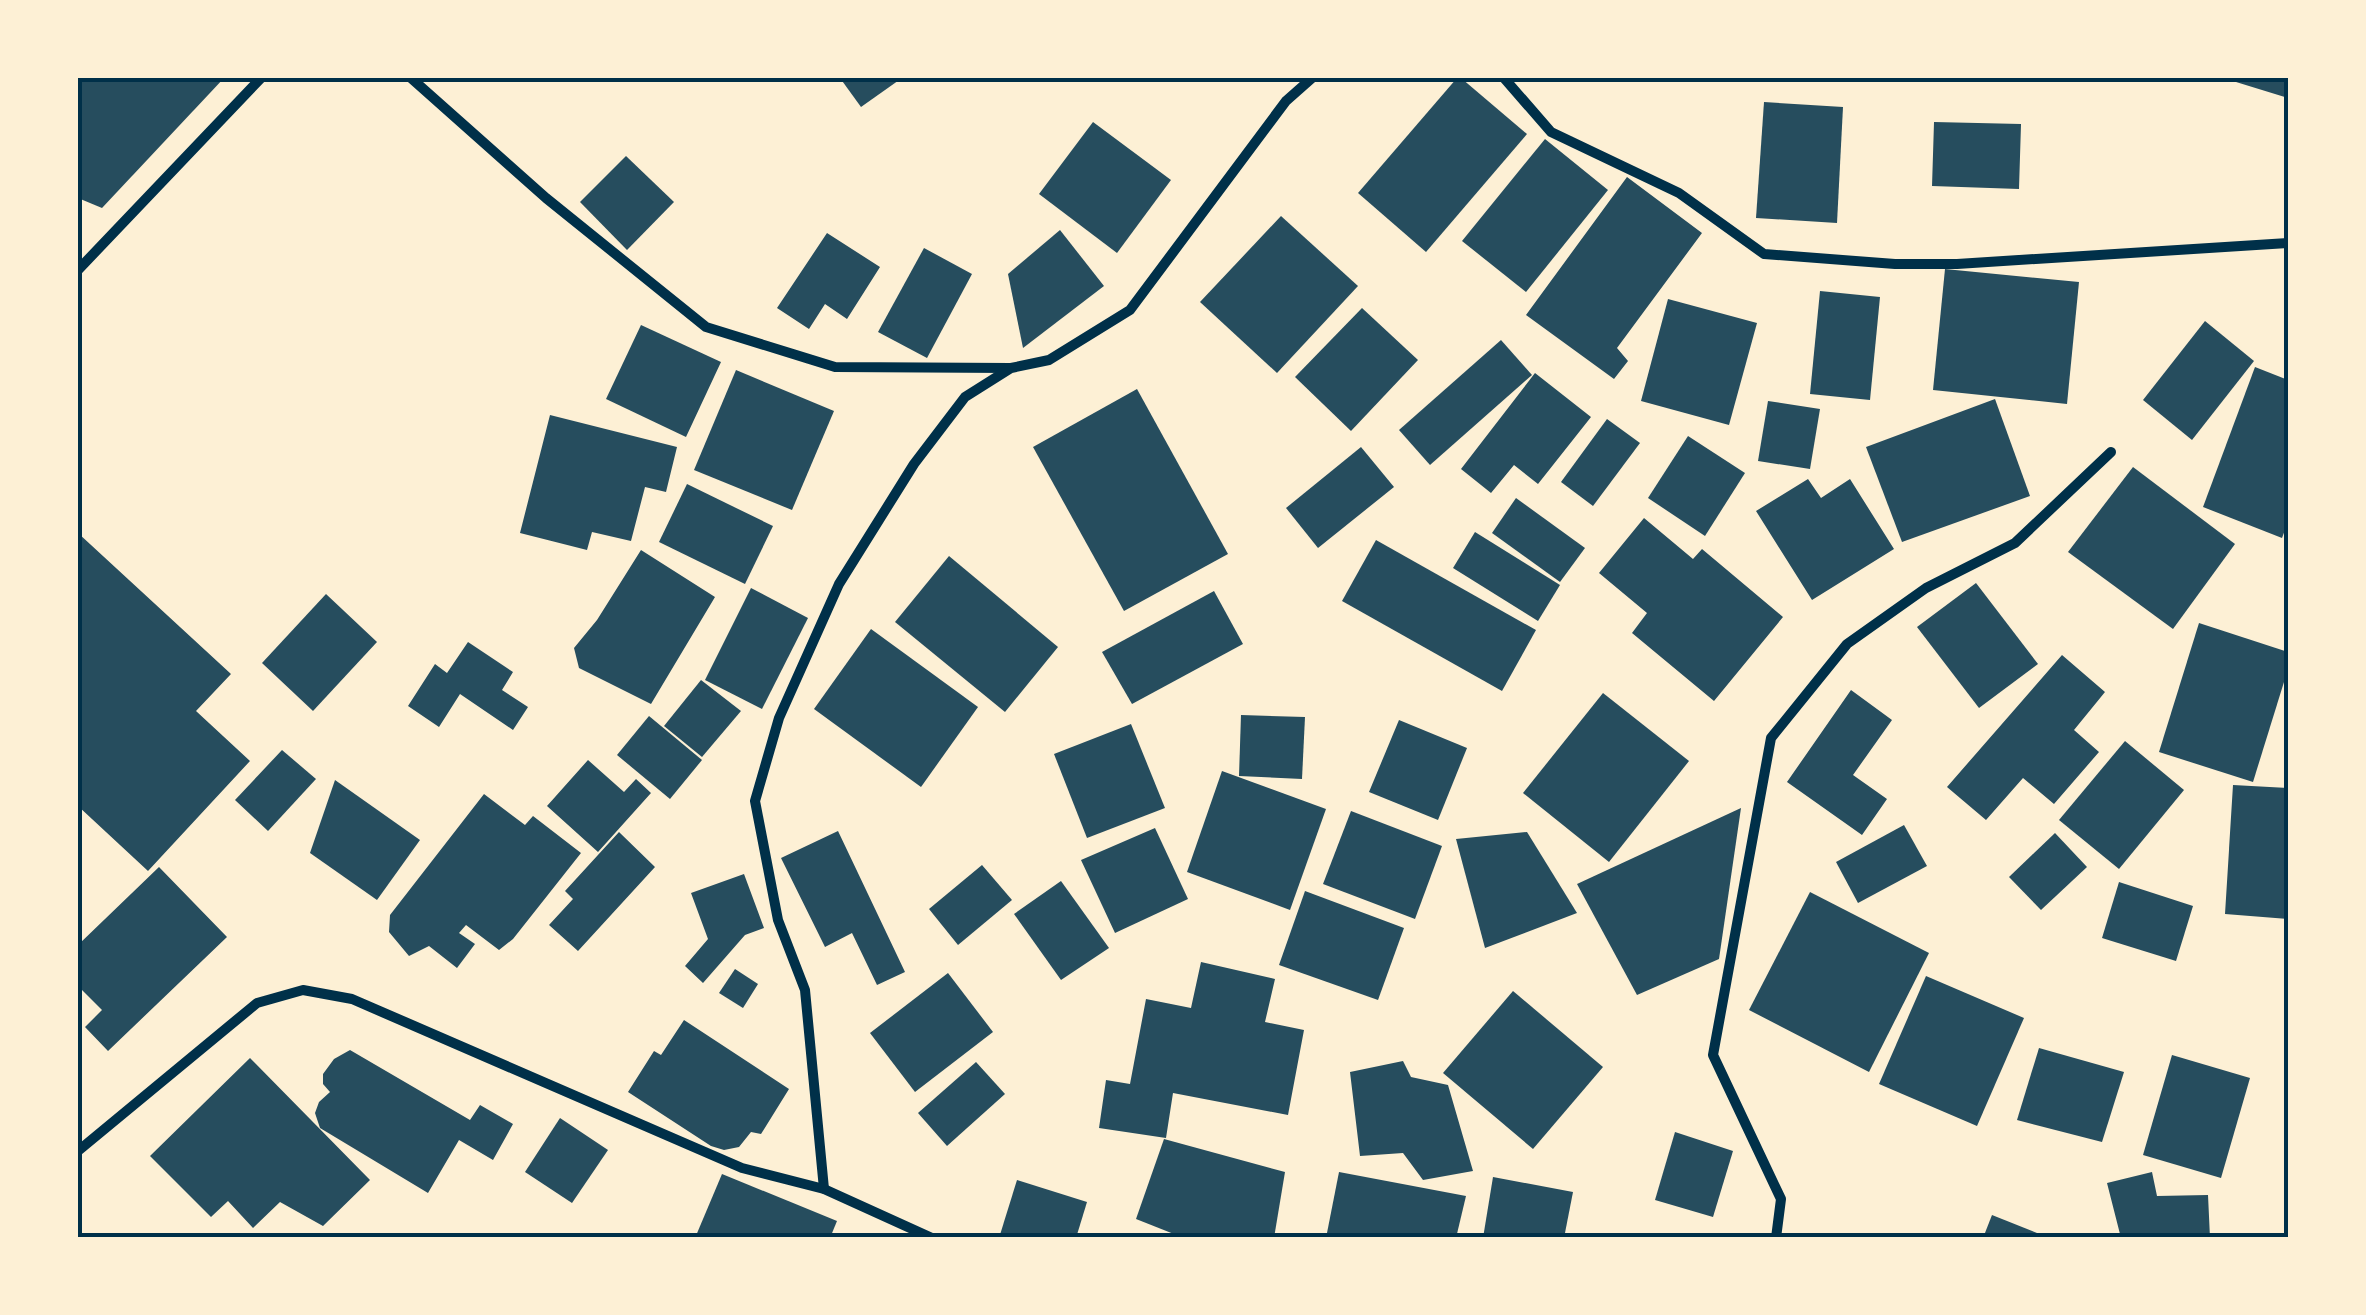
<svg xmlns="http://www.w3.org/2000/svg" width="2366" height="1315" viewBox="0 0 2366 1315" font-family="'Space Grotesk',sans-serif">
  <rect width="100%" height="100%" fill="#fdf0d5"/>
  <g fill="#264d5e">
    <path d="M 78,78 L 224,78 L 102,208 L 78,198 Z"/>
    <path d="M 840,78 L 902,78 L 861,107 Z"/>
    <path d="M 1457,78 L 1461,78 L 1527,134 L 1426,252 L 1358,193 Z"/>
    <path d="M 2223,78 L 2288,78 L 2288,98 Z"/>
    <path d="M 1764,102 L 1843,107 L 1837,223 L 1756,218 Z"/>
    <path d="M 1093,122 L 1171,180 L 1117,253 L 1039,194 Z"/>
    <path d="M 1934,122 L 2021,124 L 2019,189 L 1932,186 Z"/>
    <path d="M 1545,139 L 1608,190 L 1526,292 L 1462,241 Z"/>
    <path d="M 626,156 L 674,202 L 627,250 L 580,202 Z"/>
    <path d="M 1627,177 L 1702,233 L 1617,348 L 1628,361 L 1614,379 L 1526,315 Z"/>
    <path d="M 1281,216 L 1358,286 L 1277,373 L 1200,302 Z"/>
    <path d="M 1060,230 L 1104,286 L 1023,348 L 1008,274 Z"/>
    <path d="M 827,233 L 880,267 L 847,319 L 825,304 L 809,329 L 777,308 Z"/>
    <path d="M 924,248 L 972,274 L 927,358 L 878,332 Z"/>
    <path d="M 1945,269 L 2079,282 L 2067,404 L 1933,390 Z"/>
    <path d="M 1820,291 L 1880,297 L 1870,400 L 1810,394 Z"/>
    <path d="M 1668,299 L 1757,323 L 1729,425 L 1641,401 Z"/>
    <path d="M 1362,308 L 1418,360 L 1351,431 L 1295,377 Z"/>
    <path d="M 2205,321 L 2254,361 L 2192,440 L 2143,400 Z"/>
    <path d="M 641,325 L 721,362 L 686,437 L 606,399 Z"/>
    <path d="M 1501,340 L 1532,375 L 1430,465 L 1399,430 Z"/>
    <path d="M 2255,367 L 2288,380 L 2288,522 L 2282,538 L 2203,507 Z"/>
    <path d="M 736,370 L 834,411 L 792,510 L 694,470 Z"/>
    <path d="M 1535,373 L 1591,417 L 1538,484 L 1514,465 L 1491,493 L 1461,469 Z"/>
    <path d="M 1137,389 L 1228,554 L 1124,611 L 1033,447 Z"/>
    <path d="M 1995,399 L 2030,496 L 1902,542 L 1866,447 Z"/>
    <path d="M 1768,401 L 1820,409 L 1810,469 L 1758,461 Z"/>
    <path d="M 550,415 L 677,447 L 666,492 L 645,487 L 631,541 L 592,532 L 587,550 L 520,533 Z"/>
    <path d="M 1607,419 L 1640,443 L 1593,506 L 1561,482 Z"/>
    <path d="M 1688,436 L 1745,473 L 1705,536 L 1648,498 Z"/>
    <path d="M 1361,447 L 1394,487 L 1318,548 L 1286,508 Z"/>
    <path d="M 2133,467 L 2235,544 L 2173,629 L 2068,552 Z"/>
    <path d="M 1808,479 L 1821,498 L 1850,479 L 1894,549 L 1812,600 L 1756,511 Z"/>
    <path d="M 687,484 L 773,526 L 745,584 L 659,542 Z"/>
    <path d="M 1516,498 L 1585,548 L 1560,582 L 1492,533 Z"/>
    <path d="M 1644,518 L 1693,559 L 1702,549 L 1783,617 L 1714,701 L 1632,633 L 1647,613 L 1599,573 Z"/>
    <path d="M 1475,532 L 1560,585 L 1538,621 L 1453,568 Z"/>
    <path d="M 78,533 L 231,674 L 196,711 L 250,761 L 148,871 L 78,806 Z"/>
    <path d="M 1376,540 L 1536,630 L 1502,691 L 1342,601 Z"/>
    <path d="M 641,550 L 715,597 L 651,704 L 579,668 L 574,648 L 597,620 Z"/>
    <path d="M 949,556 L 1058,647 L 1005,712 L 895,622 Z"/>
    <path d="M 1976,583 L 2038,664 L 1979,708 L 1917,627 Z"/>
    <path d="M 751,588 L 808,618 L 762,709 L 705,680 Z"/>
    <path d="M 1214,591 L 1243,644 L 1132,704 L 1102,652 Z"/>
    <path d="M 326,594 L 377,642 L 313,711 L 262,663 Z"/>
    <path d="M 2199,623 L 2288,652 L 2288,669 L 2253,782 L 2159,752 Z"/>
    <path d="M 871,629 L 978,707 L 921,787 L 814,709 Z"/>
    <path d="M 468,642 L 513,672 L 502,690 L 528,707 L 513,730 L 460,694 L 439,727 L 408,706 L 435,664 L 447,673 Z"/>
    <path d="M 2062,655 L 2105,692 L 2074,730 L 2099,752 L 2054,804 L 2023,778 L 1986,820 L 1947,787 Z"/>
    <path d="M 701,680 L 741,711 L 702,757 L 664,726 Z"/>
    <path d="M 1851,690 L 1892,720 L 1853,775 L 1887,799 L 1862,835 L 1787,782 Z"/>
    <path d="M 1603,693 L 1689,761 L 1609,862 L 1523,793 Z"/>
    <path d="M 1241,715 L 1305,717 L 1302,779 L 1239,776 Z"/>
    <path d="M 649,716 L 702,760 L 670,799 L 617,755 Z"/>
    <path d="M 1399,720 L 1467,748 L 1438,820 L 1369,792 Z"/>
    <path d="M 1131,724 L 1165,808 L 1087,838 L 1054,754 Z"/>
    <path d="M 2125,741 L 2184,790 L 2119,869 L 2059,820 Z"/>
    <path d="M 282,750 L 316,779 L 268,831 L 235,800 Z"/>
    <path d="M 588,760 L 624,792 L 636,779 L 651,793 L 598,852 L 547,806 Z"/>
    <path d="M 1222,771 L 1326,809 L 1290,910 L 1187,872 Z"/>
    <path d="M 335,780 L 420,840 L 377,900 L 310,853 Z"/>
    <path d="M 2233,785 L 2288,788 L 2288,919 L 2225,914 Z"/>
    <path d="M 484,794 L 525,825 L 533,816 L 581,853 L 513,939 L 499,950 L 466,925 L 459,933 L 475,944 L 457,968 L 429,946 L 409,956 L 389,932 L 390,915 Z"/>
    <path d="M 1741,808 L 1719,959 L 1637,995 L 1577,884 Z"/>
    <path d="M 1351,811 L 1442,846 L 1415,919 L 1323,884 Z"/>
    <path d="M 1904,825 L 1927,866 L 1858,903 L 1836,862 Z"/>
    <path d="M 1155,828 L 1188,899 L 1115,933 L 1081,860 Z"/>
    <path d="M 838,831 L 905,972 L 877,985 L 852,933 L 825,947 L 781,858 Z"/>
    <path d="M 619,832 L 655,867 L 578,951 L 549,925 L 573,899 L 565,891 Z"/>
    <path d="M 1527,832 L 1577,913 L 1485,948 L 1456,839 Z"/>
    <path d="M 2055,833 L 2087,867 L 2041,910 L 2009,877 Z"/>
    <path d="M 982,865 L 1012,900 L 958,945 L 929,909 Z"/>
    <path d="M 159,867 L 227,937 L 108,1051 L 85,1027 L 102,1010 L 82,990 L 78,994 L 78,945 Z"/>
    <path d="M 744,874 L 764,928 L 745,935 L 703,983 L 685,966 L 708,939 L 691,893 Z"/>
    <path d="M 1061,881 L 1109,948 L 1061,980 L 1014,914 Z"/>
    <path d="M 2119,882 L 2193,906 L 2176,961 L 2102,938 Z"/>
    <path d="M 1305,891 L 1404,928 L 1378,1000 L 1279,965 Z"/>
    <path d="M 1810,892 L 1929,953 L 1869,1072 L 1749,1010 Z"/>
    <path d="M 1201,962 L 1275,979 L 1265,1022 L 1304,1030 L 1288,1115 L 1173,1093 L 1166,1138 L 1099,1128 L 1106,1080 L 1130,1084 L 1146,999 L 1191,1008 Z"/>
    <path d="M 735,969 L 758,984 L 743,1008 L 719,993 Z"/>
    <path d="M 948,973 L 993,1032 L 915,1092 L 870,1033 Z"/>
    <path d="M 1926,976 L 2024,1018 L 1977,1126 L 1879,1084 Z"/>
    <path d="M 1513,991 L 1603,1067 L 1533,1149 L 1443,1073 Z"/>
    <path d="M 684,1020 L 789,1089 L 761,1134 L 751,1132 L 739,1147 L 724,1150 L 711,1146 L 628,1092 L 654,1051 L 661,1055 Z"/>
    <path d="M 2039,1048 L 2124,1072 L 2102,1142 L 2017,1120 Z"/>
    <path d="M 350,1050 L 470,1120 L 480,1105 L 513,1124 L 493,1160 L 459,1140 L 428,1193 L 320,1128 L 315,1113 L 319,1102 L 330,1092 L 323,1084 L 323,1074 L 334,1059 Z"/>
    <path d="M 2172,1055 L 2250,1078 L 2221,1178 L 2143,1155 Z"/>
    <path d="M 250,1058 L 370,1180 L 323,1226 L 280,1202 L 253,1228 L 228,1201 L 211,1217 L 150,1156 Z"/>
    <path d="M 1403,1061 L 1411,1077 L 1448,1085 L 1473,1171 L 1423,1180 L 1403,1153 L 1360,1156 L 1350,1072 Z"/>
    <path d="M 976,1062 L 1005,1094 L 947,1146 L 918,1113 Z"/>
    <path d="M 560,1118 L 608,1150 L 572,1203 L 525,1172 Z"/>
    <path d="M 1675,1132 L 1733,1151 L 1713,1217 L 1655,1200 Z"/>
    <path d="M 1164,1139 L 1285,1172 L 1274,1238 L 1184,1238 L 1136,1219 Z"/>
    <path d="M 1339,1172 L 1466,1196 L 1456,1238 L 1326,1238 Z"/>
    <path d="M 2152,1172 L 2157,1196 L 2208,1195 L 2210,1238 L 2121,1238 L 2107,1183 Z"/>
    <path d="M 722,1174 L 837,1221 L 830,1238 L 695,1238 Z"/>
    <path d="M 1493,1177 L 1573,1192 L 1564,1238 L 1483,1238 Z"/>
    <path d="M 1017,1180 L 1087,1202 L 1076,1238 L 999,1238 Z"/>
    <path d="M 1992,1215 L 2037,1233 L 2036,1238 L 1983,1238 Z"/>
  </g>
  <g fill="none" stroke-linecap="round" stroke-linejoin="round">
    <g stroke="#003049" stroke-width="10">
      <path d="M 411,78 L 546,198 L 706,327 L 835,367 L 1010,368"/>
      <path d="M 1504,78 L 1551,132 L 1679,193 L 1764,254 L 1895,264 L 1957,264 L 2288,243"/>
      <path d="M 78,270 L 261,78"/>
      <path d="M 78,1151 L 257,1003 L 303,990 L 352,999 L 742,1168 L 824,1189 L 932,1238"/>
      <path d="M 824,1189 L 805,990 L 778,920 L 755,801 L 779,718 L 839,584 L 914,464 L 965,397 L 1011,368 L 1049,360 L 1130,310 L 1286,101 L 1312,78"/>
      <path d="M 1776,1238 L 1781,1199 L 1713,1055 L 1771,738 L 1847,644 L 1926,588 L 2015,543 L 2111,452"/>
    </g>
  </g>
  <rect width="2366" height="1315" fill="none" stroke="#fdf0d5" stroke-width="160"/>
  <rect x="80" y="80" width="2206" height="1155" fill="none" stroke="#003049" stroke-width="4"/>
</svg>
